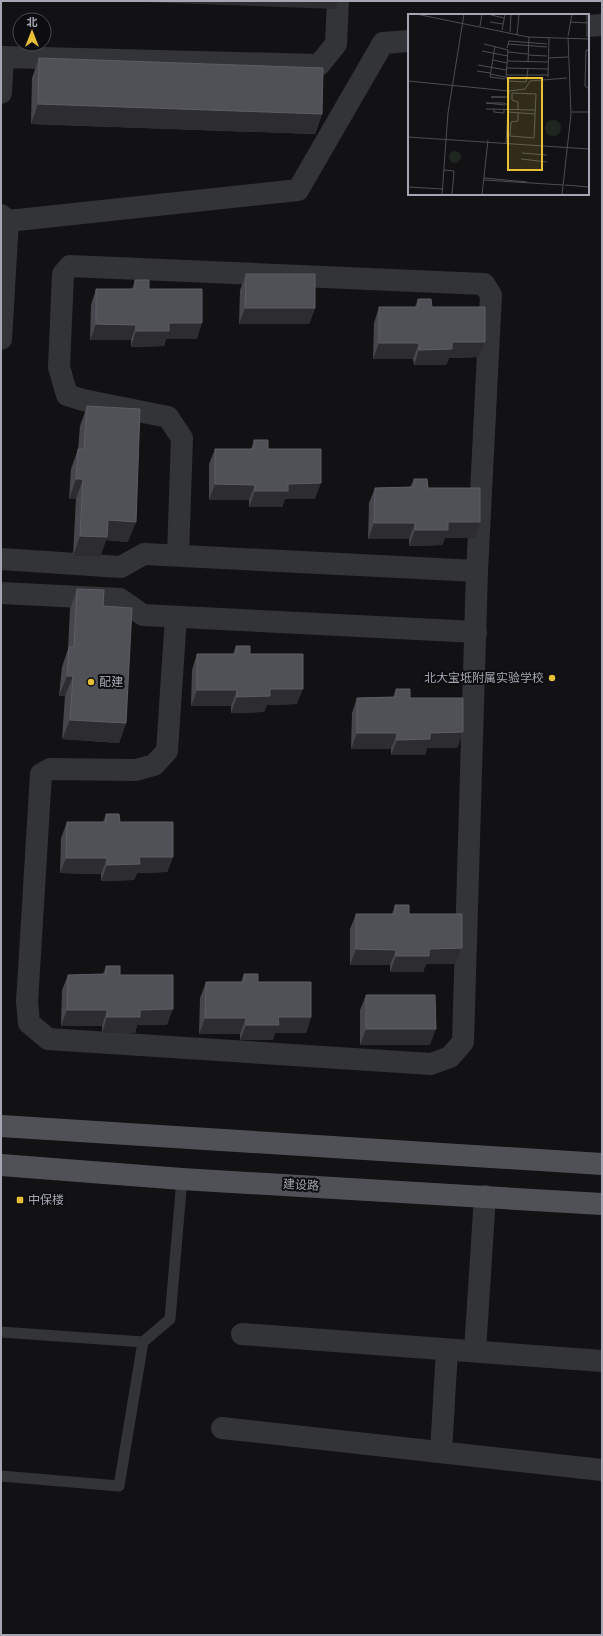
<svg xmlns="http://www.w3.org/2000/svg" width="603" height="1636" viewBox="0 0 603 1636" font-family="Jost,'Noto Sans SC',sans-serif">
  <rect width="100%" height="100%" fill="#121214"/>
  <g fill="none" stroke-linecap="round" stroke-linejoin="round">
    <g stroke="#333438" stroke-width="11">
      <path d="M 1,1332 L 143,1342"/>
      <path d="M 1,1476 L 119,1486 L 143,1342 L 170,1319 L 182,1179"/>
    </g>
    <g stroke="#333438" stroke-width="22">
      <path d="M 1,93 L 3,57 L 319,65 L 336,44 L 338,1"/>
      <path d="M 1,559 L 121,567 L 144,554 L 477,571"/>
      <path d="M 1,593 L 120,599 L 143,615 L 476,632"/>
      <path d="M 176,617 L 167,751 L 154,765 L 136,770 L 50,769 L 41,774 L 27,1002 L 29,1023 L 48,1039 L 431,1064 L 450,1057 L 463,1042 L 477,571 L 491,295 L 484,284 L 70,266 L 63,274 L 59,367 L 67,395 L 83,400 L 168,417 L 182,438 L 178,555"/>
      <path d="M 242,1334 L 602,1361"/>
      <path d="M 475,1351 L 485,1196"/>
      <path d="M 222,1428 L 602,1470"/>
      <path d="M 441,1452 L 447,1350"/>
    </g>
    <g stroke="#333438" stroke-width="22">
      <path d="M 588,26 L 602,25"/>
      <path d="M 1,215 L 8,221 L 298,190 L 383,43 L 409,41"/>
      <path d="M 1,339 L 8,221"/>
    </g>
    <g stroke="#505057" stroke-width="22">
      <path d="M 1,1126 L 602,1164"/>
      <path d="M 1,1165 L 182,1179 L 602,1204"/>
    </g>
  </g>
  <g fill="#46464c">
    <path d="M 39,58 L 322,114 L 315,134 L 31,124 L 32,78 Z"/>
    <path d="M 246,274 L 315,308 L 309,324 L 239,324 L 240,290 Z"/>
    <path d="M 135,280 L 149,289 L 197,339 L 166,339 L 164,346 L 131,347 L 131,340 L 90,340 L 91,305 L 96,289 L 132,289 Z"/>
    <path d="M 418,299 L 485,342 L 479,357 L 449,358 L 446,365 L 414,365 L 413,359 L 373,359 L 374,323 L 379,307 L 415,307 Z"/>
    <path d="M 87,406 L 128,542 L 106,540 L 100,557 L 73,556 L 76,499 L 69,499 L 71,469 L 78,449 L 80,426 Z"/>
    <path d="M 254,440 L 268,449 L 315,499 L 285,499 L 282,507 L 249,507 L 249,500 L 209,500 L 209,464 L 215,449 L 251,449 Z"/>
    <path d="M 414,479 L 428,488 L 475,538 L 445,538 L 442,545 L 409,546 L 409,539 L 368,539 L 369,503 L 375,488 L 410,487 Z"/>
    <path d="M 77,589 L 103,606 L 126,723 L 119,743 L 62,739 L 65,696 L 59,696 L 62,667 L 68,649 L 70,609 Z"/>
    <path d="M 236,646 L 250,654 L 297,704 L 267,705 L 264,712 L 231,713 L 231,706 L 191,706 L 192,670 L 197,654 L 233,654 Z"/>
    <path d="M 396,689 L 463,732 L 457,748 L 427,748 L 425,755 L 391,755 L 391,749 L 351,749 L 352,713 L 357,698 L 393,697 Z"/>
    <path d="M 106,814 L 173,857 L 167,872 L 137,873 L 134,880 L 101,881 L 101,874 L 60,873 L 61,838 L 67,822 L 103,822 Z"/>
    <path d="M 395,905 L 409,914 L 462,948 L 456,964 L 426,964 L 423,972 L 390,972 L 390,965 L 350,965 L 350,929 L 356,914 L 392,914 Z"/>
    <path d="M 106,966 L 120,975 L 167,1025 L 137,1025 L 135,1033 L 102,1033 L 102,1026 L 61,1026 L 62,990 L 68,975 L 103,974 Z"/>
    <path d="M 244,974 L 311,1017 L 306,1033 L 275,1033 L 273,1040 L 240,1040 L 240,1034 L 199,1034 L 200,998 L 206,982 L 241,982 Z"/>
    <path d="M 366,995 L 430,1045 L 360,1045 L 360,1010 Z"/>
  </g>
  <g fill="#2d2d31">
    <path d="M 116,1 L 338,1 L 335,9 Z"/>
    <path d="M 38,104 L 322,114 L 315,134 L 31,124 Z"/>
    <path d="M 245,308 L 315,308 L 309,324 L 239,324 Z"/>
    <path d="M 169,323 L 202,323 L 197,339 L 166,339 L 164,346 L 131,347 L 136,331 Z"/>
    <path d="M 96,324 L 136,325 L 131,340 L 90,340 Z"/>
    <path d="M 452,342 L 485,342 L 479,357 L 449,358 L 446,365 L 414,365 L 419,350 Z"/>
    <path d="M 379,343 L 419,343 L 413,359 L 373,359 Z"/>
    <path d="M 76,479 L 83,479 L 76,499 L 69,499 Z"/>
    <path d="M 321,483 L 315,499 L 285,499 L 282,507 L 249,507 L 255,491 L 288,484 Z"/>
    <path d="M 215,484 L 255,485 L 249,500 L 209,500 Z"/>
    <path d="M 108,520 L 136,522 L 128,542 L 106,540 L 100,557 L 73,556 L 80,536 Z"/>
    <path d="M 448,522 L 480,522 L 475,538 L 445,538 L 442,545 L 409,546 L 415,530 Z"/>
    <path d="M 374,523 L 415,523 L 409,539 L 368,539 Z"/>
    <path d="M 67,676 L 73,676 L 65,696 L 59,696 Z"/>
    <path d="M 270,689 L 303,689 L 297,704 L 267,705 L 264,712 L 231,713 L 237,697 Z"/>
    <path d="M 197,690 L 237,690 L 231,706 L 191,706 Z"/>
    <path d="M 70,720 L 126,723 L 119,743 L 62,739 Z"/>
    <path d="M 463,732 L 457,748 L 427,748 L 425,755 L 391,755 L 397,740 L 430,733 Z"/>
    <path d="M 357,733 L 397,733 L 391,749 L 351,749 Z"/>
    <path d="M 139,857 L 173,857 L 167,872 L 137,873 L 134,880 L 101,881 L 107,865 Z"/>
    <path d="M 66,858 L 107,858 L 101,874 L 60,873 Z"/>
    <path d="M 462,948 L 456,964 L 426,964 L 423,972 L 390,972 L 396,956 L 429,949 Z"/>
    <path d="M 356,949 L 396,950 L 390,965 L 350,965 Z"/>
    <path d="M 173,1009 L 167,1025 L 137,1025 L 135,1033 L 102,1033 L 107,1017 L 140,1010 Z"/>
    <path d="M 67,1010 L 107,1010 L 102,1026 L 61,1026 Z"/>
    <path d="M 278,1017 L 311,1017 L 306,1033 L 275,1033 L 273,1040 L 240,1040 L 246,1025 Z"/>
    <path d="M 205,1018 L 246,1018 L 240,1034 L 199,1034 Z"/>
    <path d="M 366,1029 L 436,1029 L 430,1045 L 360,1045 Z"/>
  </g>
  <g fill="#505157" stroke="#5d5e65">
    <path d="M 39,58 L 323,68 L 322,114 L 38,104 Z"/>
    <path d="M 246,274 L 315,274 L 315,308 L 245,308 Z"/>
    <path d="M 135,280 L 149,280 L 149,289 L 202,289 L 202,323 L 169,323 L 169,331 L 136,331 L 136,325 L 96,324 L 96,289 L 135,289 Z"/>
    <path d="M 418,299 L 431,299 L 432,307 L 485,307 L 485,342 L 452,342 L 452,349 L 419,350 L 419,343 L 379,343 L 379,307 L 418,307 Z"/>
    <path d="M 87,406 L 140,409 L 136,522 L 108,520 L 107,537 L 80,536 L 83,479 L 76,479 L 78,449 L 84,449 Z"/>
    <path d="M 254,440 L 268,440 L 268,449 L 321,449 L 321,483 L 288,484 L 288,491 L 255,491 L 255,485 L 215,484 L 215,449 L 254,449 Z"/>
    <path d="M 414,479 L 427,479 L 428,488 L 480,488 L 480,522 L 448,522 L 448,530 L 415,530 L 415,523 L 374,523 L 375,488 L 414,487 Z"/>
    <path d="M 77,589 L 104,590 L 103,606 L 132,608 L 126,723 L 70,720 L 73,676 L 67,676 L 69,647 L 74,647 Z"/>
    <path d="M 236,646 L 250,646 L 250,654 L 303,654 L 303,689 L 270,689 L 270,696 L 237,697 L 237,690 L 197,690 L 197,654 L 236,654 Z"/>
    <path d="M 396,689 L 410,689 L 410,698 L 463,698 L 463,732 L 430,733 L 430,739 L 397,740 L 397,733 L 357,733 L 357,698 L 396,697 Z"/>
    <path d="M 106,814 L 119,814 L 120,822 L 173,822 L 173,857 L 139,857 L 140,864 L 107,865 L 107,858 L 66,858 L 67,822 L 106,822 Z"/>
    <path d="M 395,905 L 409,905 L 409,914 L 462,914 L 462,948 L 429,949 L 429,956 L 396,956 L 396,950 L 356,949 L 356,914 L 395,914 Z"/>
    <path d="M 106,966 L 120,966 L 120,975 L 173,975 L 173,1009 L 140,1010 L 140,1017 L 107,1017 L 107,1010 L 67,1010 L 68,975 L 106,974 Z"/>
    <path d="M 244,974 L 258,974 L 258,982 L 311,982 L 311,1017 L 278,1017 L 279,1025 L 246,1025 L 246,1018 L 205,1018 L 206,982 L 244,982 Z"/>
    <path d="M 366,995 L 435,995 L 436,1029 L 366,1029 Z"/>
  </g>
  <g fill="#e7c037" stroke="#0d0d0f" stroke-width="1.5">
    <circle cx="552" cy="678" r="4"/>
    <circle cx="91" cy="682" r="4"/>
    <rect x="16" y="1196" width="8" height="8" rx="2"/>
  </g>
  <g text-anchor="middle" stroke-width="4" stroke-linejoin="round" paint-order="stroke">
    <g font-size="12" fill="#a4a7b3" stroke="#0d0d0f" text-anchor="start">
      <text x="544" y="682" text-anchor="end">北大宝坻附属实验学校</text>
      <text x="99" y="686">配建</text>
      <text x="28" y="1204">中保楼</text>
    </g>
    <g font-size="12" fill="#a4a7b3" stroke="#0d0d0f">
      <text transform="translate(301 1185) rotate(3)" y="4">建设路</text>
    </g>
  </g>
  <g transform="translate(408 14)">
    <rect width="181" height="181" fill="#121214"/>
    <path d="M137 114a8 8 0 1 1 16 0a8 8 0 1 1-16 0ZM41 143a6 6 0 1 1 12 0a6 6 0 1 1-12 0Z" fill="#1f2620"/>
    <path fill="none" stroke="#4c4e54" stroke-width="1" d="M 8,0 L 120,23 L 181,25M 83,1 L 96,4M 82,8 L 95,10M 162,8 L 181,9M 72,12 L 74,0M 94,16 L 97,0M 102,18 L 103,0M 109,21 L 111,0M 160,22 L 164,0M 179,23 L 179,0M 76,30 L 100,36 L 98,64 L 101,67M 100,30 L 139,33M 87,32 L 82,63 L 97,65M 99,34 L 101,27 L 139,30M 181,36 L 178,36 L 177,72 L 181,75M 74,37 L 100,42M 100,38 L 120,40M 120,41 L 139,42M 140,44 L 160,43M 85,46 L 99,49M 99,47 L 140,48M 120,48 L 121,23M 70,51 L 98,56M 99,54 L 140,55M 69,57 L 82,59M 82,60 L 97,63M 98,61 L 119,61M 119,61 L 140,61M 140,63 L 141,24M 0,67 L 101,77 L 117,75 L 122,67 L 159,64M 100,76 L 100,67 L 118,68 L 120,55M 97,83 L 83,83 L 100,83M 97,91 L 78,89 L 96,89 L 100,91M 78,95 L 127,96M 86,95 L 86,98 L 96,99 L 96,96M 100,98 L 127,100M 163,98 L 181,98M 110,99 L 110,107 L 103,108 L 102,122 L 126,124 L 128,80 L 104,79 L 104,86 L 110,88 L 110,96M 0,123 L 181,135M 98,130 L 101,77M 114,139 L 139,141M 113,145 L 139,148M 36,156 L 46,157 L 44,181M 76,164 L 119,168M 76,166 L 155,171M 157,171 L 181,173M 0,173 L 35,175M 34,181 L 40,99 L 56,0M 74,181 L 80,126M 154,181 L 163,100 L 160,23"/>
    <path fill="#e7c037" fill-opacity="0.15" stroke="#e7c037" stroke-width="2" d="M 100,64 L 134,64 L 134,156 L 100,156 Z"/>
    <rect width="181" height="181" fill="none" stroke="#a4a7b3" stroke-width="2"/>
  </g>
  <rect width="603" height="1636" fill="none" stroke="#a4a7b3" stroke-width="4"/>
  <g transform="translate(32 32)"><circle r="19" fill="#0d0d0f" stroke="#494b51"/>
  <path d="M0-3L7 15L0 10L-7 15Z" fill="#e7c037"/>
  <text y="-6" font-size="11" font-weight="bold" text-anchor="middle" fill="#a4a7b3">北</text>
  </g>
</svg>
